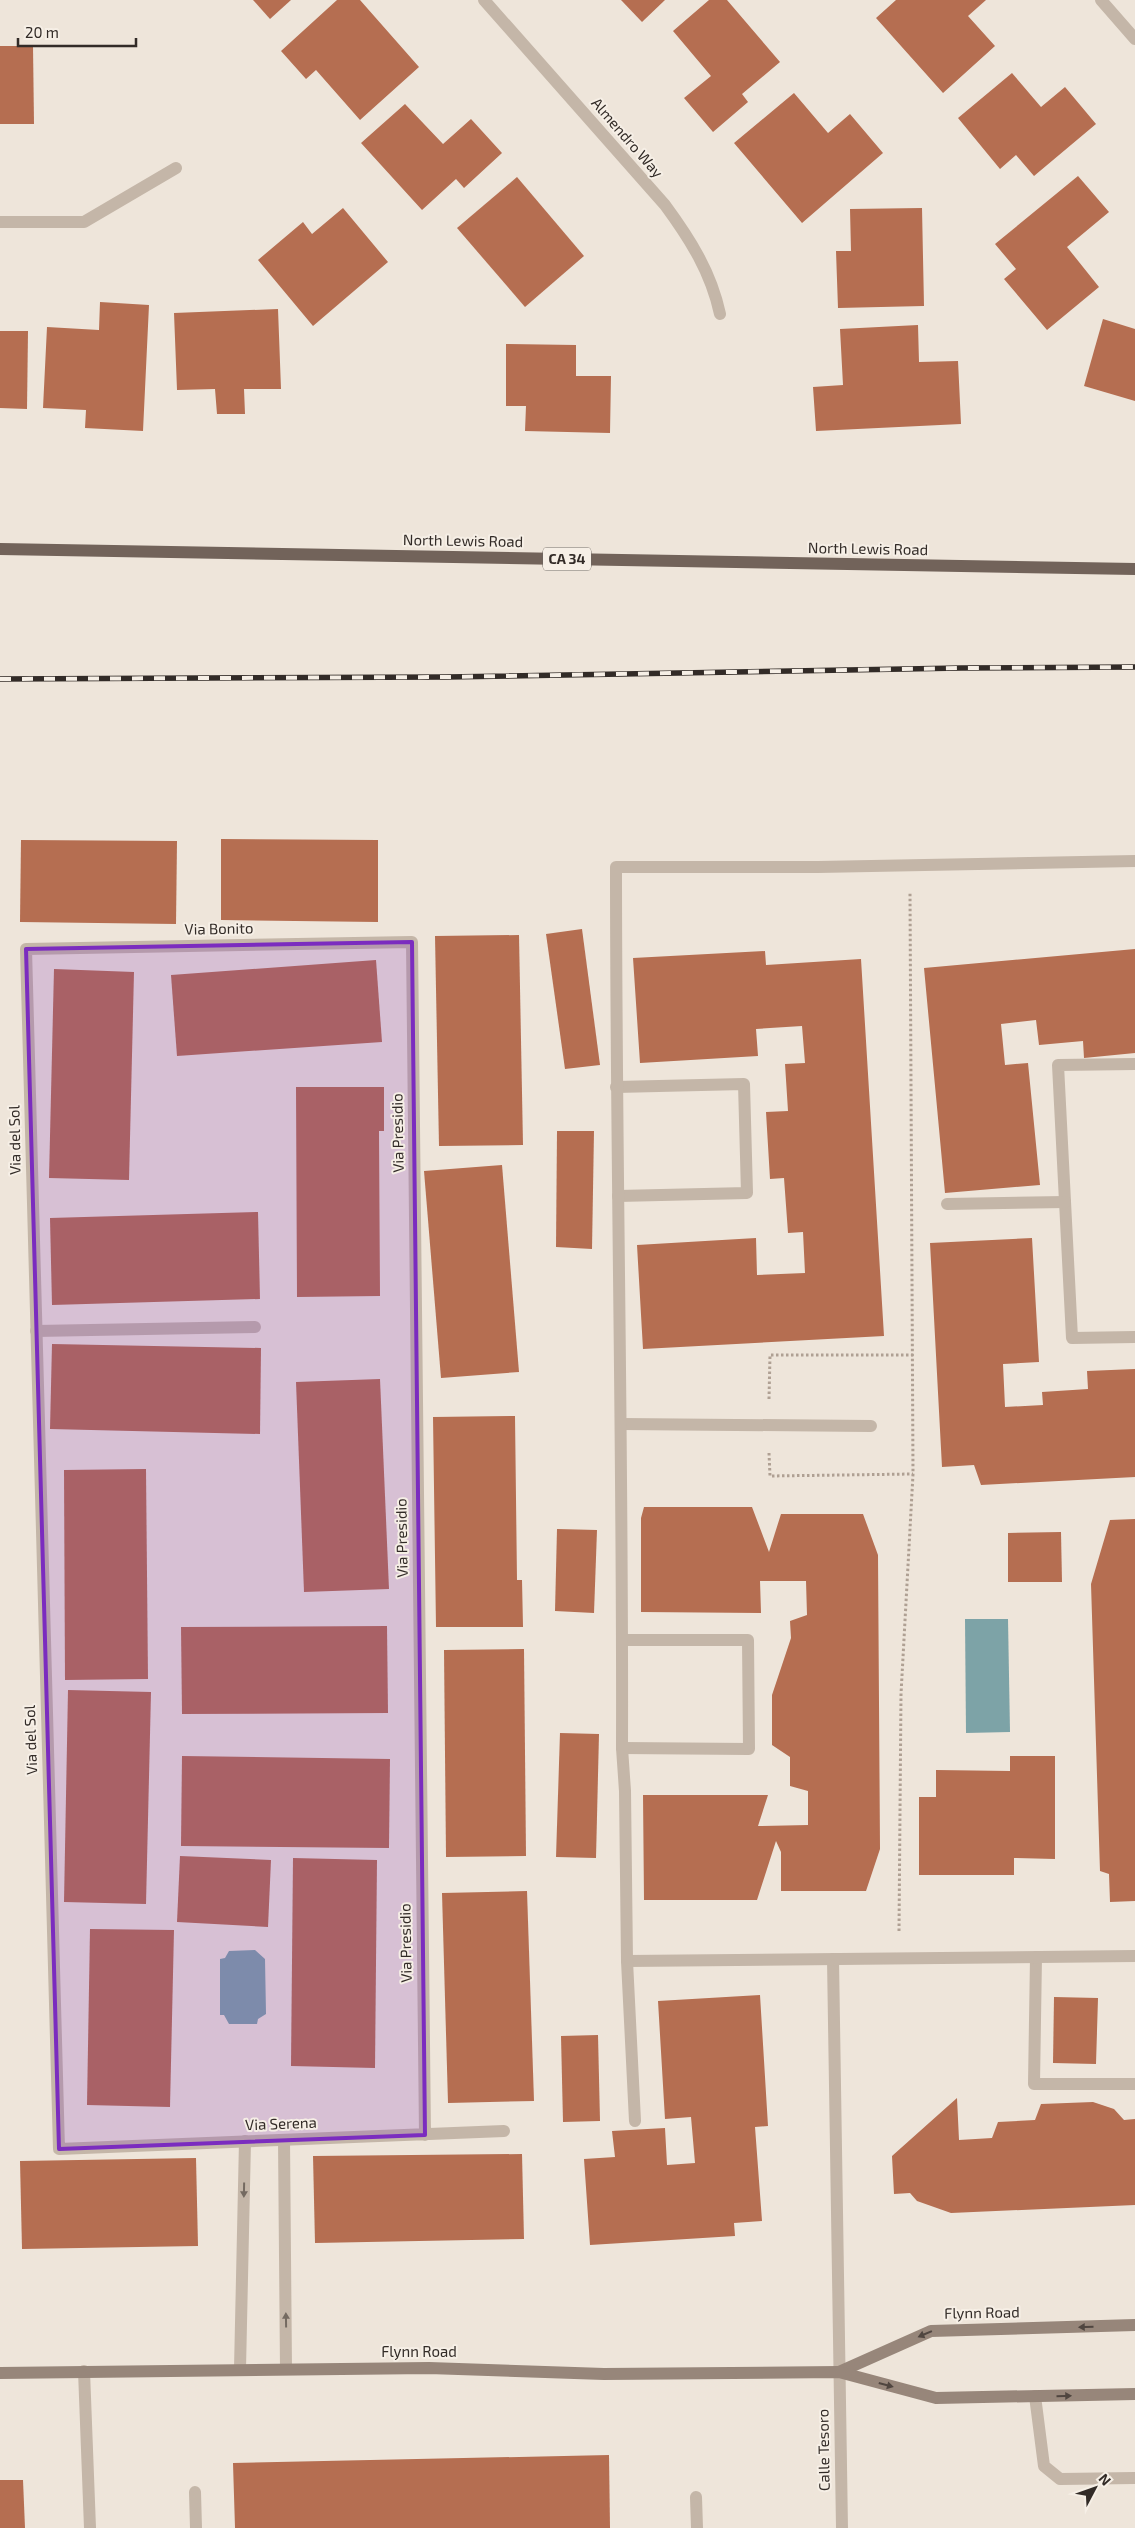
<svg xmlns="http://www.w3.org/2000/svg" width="1135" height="2528" viewBox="0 0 1135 2528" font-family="'Exo 2',sans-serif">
  <rect width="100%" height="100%" fill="#eee5da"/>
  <g fill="#7da3a7">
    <path d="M 965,1619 L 1008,1619 L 1010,1732 L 966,1733 Z"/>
    <path d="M 255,1950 L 265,1959 L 266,2014 L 258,2019 L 257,2024 L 229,2024 L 224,2015 L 220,2015 L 220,1959 L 225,1958 L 229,1951 Z"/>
  </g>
  <g fill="#b56e51">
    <path d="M 253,0 L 291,0 L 270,19 Z"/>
    <path d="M 337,0 L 360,0 L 419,67 L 360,120 L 316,70 L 306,79 L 281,51 Z"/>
    <path d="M 621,0 L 665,0 L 642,22 Z"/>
    <path d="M 709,0 L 727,0 L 780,62 L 742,94 L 748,102 L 713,132 L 684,98 L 711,76 L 673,31 Z"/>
    <path d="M 896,0 L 986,0 L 968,16 L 995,46 L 943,93 L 876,18 Z"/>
    <path d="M 0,46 L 33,46 L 34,124 L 0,124 Z"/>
    <path d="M 1012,73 L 1041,107 L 1065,87 L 1096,124 L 1034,176 L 1016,155 L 1000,169 L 958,118 Z"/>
    <path d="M 794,93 L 828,133 L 850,114 L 883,153 L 802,223 L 734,143 Z"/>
    <path d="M 405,104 L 443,144 L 471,119 L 502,153 L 464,188 L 456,179 L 422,210 L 361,143 Z"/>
    <path d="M 1078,176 L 1109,212 L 1067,247 L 1099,287 L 1047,330 L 1004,279 L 1016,269 L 995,244 Z"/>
    <path d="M 517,177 L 584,256 L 525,307 L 457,228 Z"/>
    <path d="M 343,208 L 388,262 L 313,326 L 258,260 L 303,222 L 312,234 Z"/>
    <path d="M 922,208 L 924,306 L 838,308 L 836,251 L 851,251 L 850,209 Z"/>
    <path d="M 100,302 L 149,305 L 143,431 L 85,428 L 86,410 L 43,408 L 47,327 L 99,330 Z"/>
    <path d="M 278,309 L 281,389 L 244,389 L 245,414 L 217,414 L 215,389 L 177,390 L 174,313 Z"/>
    <path d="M 1103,319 L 1135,329 L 1135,401 L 1084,386 Z"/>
    <path d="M 918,325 L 919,362 L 958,361 L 961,424 L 816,431 L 813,387 L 843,385 L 840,329 Z"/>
    <path d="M 0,331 L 28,331 L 27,409 L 0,408 Z"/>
    <path d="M 506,344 L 576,345 L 576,376 L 611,376 L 610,433 L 525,431 L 526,406 L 506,406 Z"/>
    <path d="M 221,839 L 378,840 L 378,922 L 221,920 Z"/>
    <path d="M 21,840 L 177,841 L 176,924 L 20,922 Z"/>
    <path d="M 582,929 L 600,1065 L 565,1069 L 546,934 Z"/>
    <path d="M 519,935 L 523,1145 L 439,1146 L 435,936 Z"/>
    <path d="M 1135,949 L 1135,1053 L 1084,1058 L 1083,1041 L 1039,1045 L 1036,1020 L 1001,1024 L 1005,1065 L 1028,1063 L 1040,1185 L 945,1193 L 924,968 Z"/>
    <path d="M 765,951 L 766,965 L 861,959 L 884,1336 L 643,1349 L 637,1245 L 756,1238 L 757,1275 L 805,1273 L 803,1232 L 788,1233 L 784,1178 L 770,1179 L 766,1112 L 788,1111 L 785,1064 L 805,1063 L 802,1026 L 756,1029 L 758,1056 L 640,1063 L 633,958 Z"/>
    <path d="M 376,960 L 382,1042 L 177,1056 L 171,975 Z"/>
    <path d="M 54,969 L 134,972 L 129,1180 L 49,1178 Z"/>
    <path d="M 296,1087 L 384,1087 L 384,1131 L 379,1131 L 380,1296 L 297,1297 Z"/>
    <path d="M 557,1131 L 594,1131 L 592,1249 L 556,1247 Z"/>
    <path d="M 502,1165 L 519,1372 L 441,1378 L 424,1171 Z"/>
    <path d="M 258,1212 L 260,1299 L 52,1305 L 50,1218 Z"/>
    <path d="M 1032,1238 L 1039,1362 L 1003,1364 L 1005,1407 L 1043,1405 L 1042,1392 L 1088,1389 L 1087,1371 L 1135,1369 L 1135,1477 L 981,1485 L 974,1465 L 942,1467 L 930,1243 Z"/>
    <path d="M 52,1344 L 261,1348 L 260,1434 L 50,1429 Z"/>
    <path d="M 380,1379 L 389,1589 L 304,1592 L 296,1382 Z"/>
    <path d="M 515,1416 L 517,1580 L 522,1580 L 523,1627 L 436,1627 L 433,1417 Z"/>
    <path d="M 146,1469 L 148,1679 L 65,1680 L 64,1470 Z"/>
    <path d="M 644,1507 L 752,1507 L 769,1552 L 781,1514 L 863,1514 L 878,1555 L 880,1849 L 866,1891 L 781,1891 L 781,1852 L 776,1841 L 757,1900 L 644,1900 L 643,1795 L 768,1795 L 758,1826 L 808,1825 L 808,1791 L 790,1786 L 790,1757 L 772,1745 L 772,1695 L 791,1638 L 790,1621 L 807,1615 L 806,1581 L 760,1581 L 761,1613 L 641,1612 L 641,1518 Z"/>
    <path d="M 1135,1519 L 1135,1901 L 1110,1902 L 1109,1874 L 1100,1871 L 1091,1584 L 1110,1520 Z"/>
    <path d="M 557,1529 L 597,1530 L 594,1613 L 555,1611 Z"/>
    <path d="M 1061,1532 L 1062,1582 L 1008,1582 L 1008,1533 Z"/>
    <path d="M 387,1626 L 388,1713 L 182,1714 L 181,1627 Z"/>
    <path d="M 524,1649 L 526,1856 L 446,1857 L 444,1650 Z"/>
    <path d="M 68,1690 L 151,1692 L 146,1904 L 64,1902 Z"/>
    <path d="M 560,1733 L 599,1734 L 596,1858 L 556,1857 Z"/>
    <path d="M 182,1756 L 390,1759 L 389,1848 L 181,1846 Z"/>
    <path d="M 1010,1756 L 1055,1756 L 1055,1859 L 1014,1858 L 1014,1875 L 919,1875 L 919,1797 L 936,1797 L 936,1770 L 1010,1771 Z"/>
    <path d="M 180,1856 L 271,1860 L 268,1927 L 177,1922 Z"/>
    <path d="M 293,1858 L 377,1860 L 375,2068 L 291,2066 Z"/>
    <path d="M 527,1891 L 534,2101 L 448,2103 L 442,1893 Z"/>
    <path d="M 90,1929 L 174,1930 L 170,2107 L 87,2105 Z"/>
    <path d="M 760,1995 L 768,2126 L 755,2127 L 762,2221 L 734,2223 L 735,2236 L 590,2245 L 584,2159 L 615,2157 L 612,2131 L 665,2128 L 667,2165 L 695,2163 L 691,2117 L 665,2119 L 658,2001 Z"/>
    <path d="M 1054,1997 L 1098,1998 L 1096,2064 L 1053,2063 Z"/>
    <path d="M 598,2035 L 600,2121 L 563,2122 L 561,2036 Z"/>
    <path d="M 957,2098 L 959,2140 L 992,2138 L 998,2122 L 1035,2120 L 1041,2104 L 1093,2102 L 1114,2109 L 1124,2120 L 1135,2119 L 1135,2205 L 951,2213 L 917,2201 L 910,2193 L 894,2194 L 892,2156 Z"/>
    <path d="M 522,2154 L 524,2239 L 315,2243 L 313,2156 Z"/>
    <path d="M 196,2158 L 198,2246 L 22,2249 L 20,2161 Z"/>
    <path d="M 609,2455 L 610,2528 L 235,2528 L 233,2463 Z"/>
    <path d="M 0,2480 L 23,2480 L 25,2528 L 0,2528 Z"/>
  </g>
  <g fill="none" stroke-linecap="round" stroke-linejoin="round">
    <g stroke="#afa093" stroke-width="3" stroke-dasharray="2.5 2.5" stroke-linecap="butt">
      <path d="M 769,1399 L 770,1355 L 913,1355"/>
      <path d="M 769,1453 L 770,1476 L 913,1474"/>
      <path d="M 899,1931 L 901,1694 L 913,1474 L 910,892"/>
    </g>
    <g stroke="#c4b6a8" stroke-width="12">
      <path d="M 1135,1064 L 1058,1065 L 1072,1338 L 1135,1337"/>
      <path d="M 616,1087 L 744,1084 L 747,1193 L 618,1196"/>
      <path d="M 947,1204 L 1065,1202"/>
      <path d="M 36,1331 L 255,1327"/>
      <path d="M 622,1424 L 871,1426"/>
      <path d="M 622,1748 L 749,1749 L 748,1640 L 622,1640"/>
      <path d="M 1036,1957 L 1034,2084 L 1135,2084"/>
      <path d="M 84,2371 L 90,2528"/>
      <path d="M 1035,2396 L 1044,2466 L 1060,2479 L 1135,2478"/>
      <path d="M 195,2492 L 196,2528"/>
      <path d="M 696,2497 L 697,2528"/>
    </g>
    <g stroke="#c4b6a8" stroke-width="12">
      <path d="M 484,0 L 665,205 C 690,239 711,272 720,314"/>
      <path d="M 1101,0 L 1135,39"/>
      <path d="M 0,222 L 84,222 L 176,168"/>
      <path d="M 833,1959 L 842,2528"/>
      <path d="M 627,1961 L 1135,1956"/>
      <path d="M 635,2121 L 627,1961 L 625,1791 L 622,1748 C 623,1455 616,1161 616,867 L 818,867 L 1135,861"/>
      <path d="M 425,2135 L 412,942 L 26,949 L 59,2149 L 504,2131"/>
      <path d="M 284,2140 L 286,2369"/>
      <path d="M 240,2369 L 245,2141"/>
    </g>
    <g stroke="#97867a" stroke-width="12">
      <path d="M 839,2372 L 931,2331 L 1135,2325"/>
      <path d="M 0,2373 L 429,2368 L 604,2374 L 839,2372 L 936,2398 L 1135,2394"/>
    </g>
    <path stroke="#72635a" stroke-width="12" d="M 0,549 L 1135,569"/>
    <g stroke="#322b27" stroke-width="5.5">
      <path id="rail" d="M 0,679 L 447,677 L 961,668 L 1135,667"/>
    </g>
    <use href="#rail" stroke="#f6efe6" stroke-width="4" stroke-dasharray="11" stroke-linecap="butt"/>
  </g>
  <defs><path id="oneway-solid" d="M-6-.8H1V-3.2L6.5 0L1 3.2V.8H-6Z" transform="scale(1.25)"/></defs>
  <g fill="#746a61">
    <use href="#oneway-solid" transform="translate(244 2190) rotate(91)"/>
    <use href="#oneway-solid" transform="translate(286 2320) rotate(-91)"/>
  </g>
  <g fill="#504640">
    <use href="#oneway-solid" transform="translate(1086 2327) rotate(179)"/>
    <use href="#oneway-solid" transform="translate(925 2334) rotate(157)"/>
    <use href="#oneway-solid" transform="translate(886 2385) rotate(15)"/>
    <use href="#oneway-solid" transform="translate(1064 2396) rotate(-1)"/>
  </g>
  <path fill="#7b2cbf" fill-opacity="0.2" stroke="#7b2cbf" stroke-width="4" stroke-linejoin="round" d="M 412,942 L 425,2135 L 59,2149 L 26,949 Z"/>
  <g text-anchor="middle" stroke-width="4" stroke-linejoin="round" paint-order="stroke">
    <rect fill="#f6efe6" stroke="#6d6660" stroke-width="1" x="543" y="547.5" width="48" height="23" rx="4"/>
    <g font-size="14" font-weight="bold" fill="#322b27">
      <text x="567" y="564">CA 34</text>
    </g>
    <g font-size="15" fill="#322b27" stroke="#f6efe6">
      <text transform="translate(627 138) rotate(49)" y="5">Almendro Way</text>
      <text transform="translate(463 541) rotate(1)" y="5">North Lewis Road</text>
      <text transform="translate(868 549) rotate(1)" y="5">North Lewis Road</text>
      <text transform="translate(219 929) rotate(-1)" y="5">Via Bonito</text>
      <text transform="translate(398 1133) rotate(-91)" y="5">Via Presidio</text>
      <text transform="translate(15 1140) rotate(-91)" y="5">Via del Sol</text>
      <text transform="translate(402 1538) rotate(-91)" y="5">Via Presidio</text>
      <text transform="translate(31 1740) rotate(-92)" y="5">Via del Sol</text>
      <text transform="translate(406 1943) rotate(-91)" y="5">Via Presidio</text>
      <text transform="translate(281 2124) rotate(-2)" y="5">Via Serena</text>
      <text transform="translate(982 2313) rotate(-1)" y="5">Flynn Road</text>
      <text x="419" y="2357">Flynn Road</text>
      <text transform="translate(824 2450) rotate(-91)" y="5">Calle Tesoro</text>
    </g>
  </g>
  <g transform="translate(1095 2488) rotate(49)" stroke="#f6efe6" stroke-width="4" paint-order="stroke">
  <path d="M0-4L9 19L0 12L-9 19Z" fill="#322b27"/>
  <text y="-8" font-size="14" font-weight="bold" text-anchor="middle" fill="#322b27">N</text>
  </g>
  <path d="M18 38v8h118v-8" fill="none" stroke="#322b27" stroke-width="2.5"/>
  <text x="25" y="38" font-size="15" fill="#322b27" stroke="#f6efe6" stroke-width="4" paint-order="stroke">20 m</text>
</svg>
